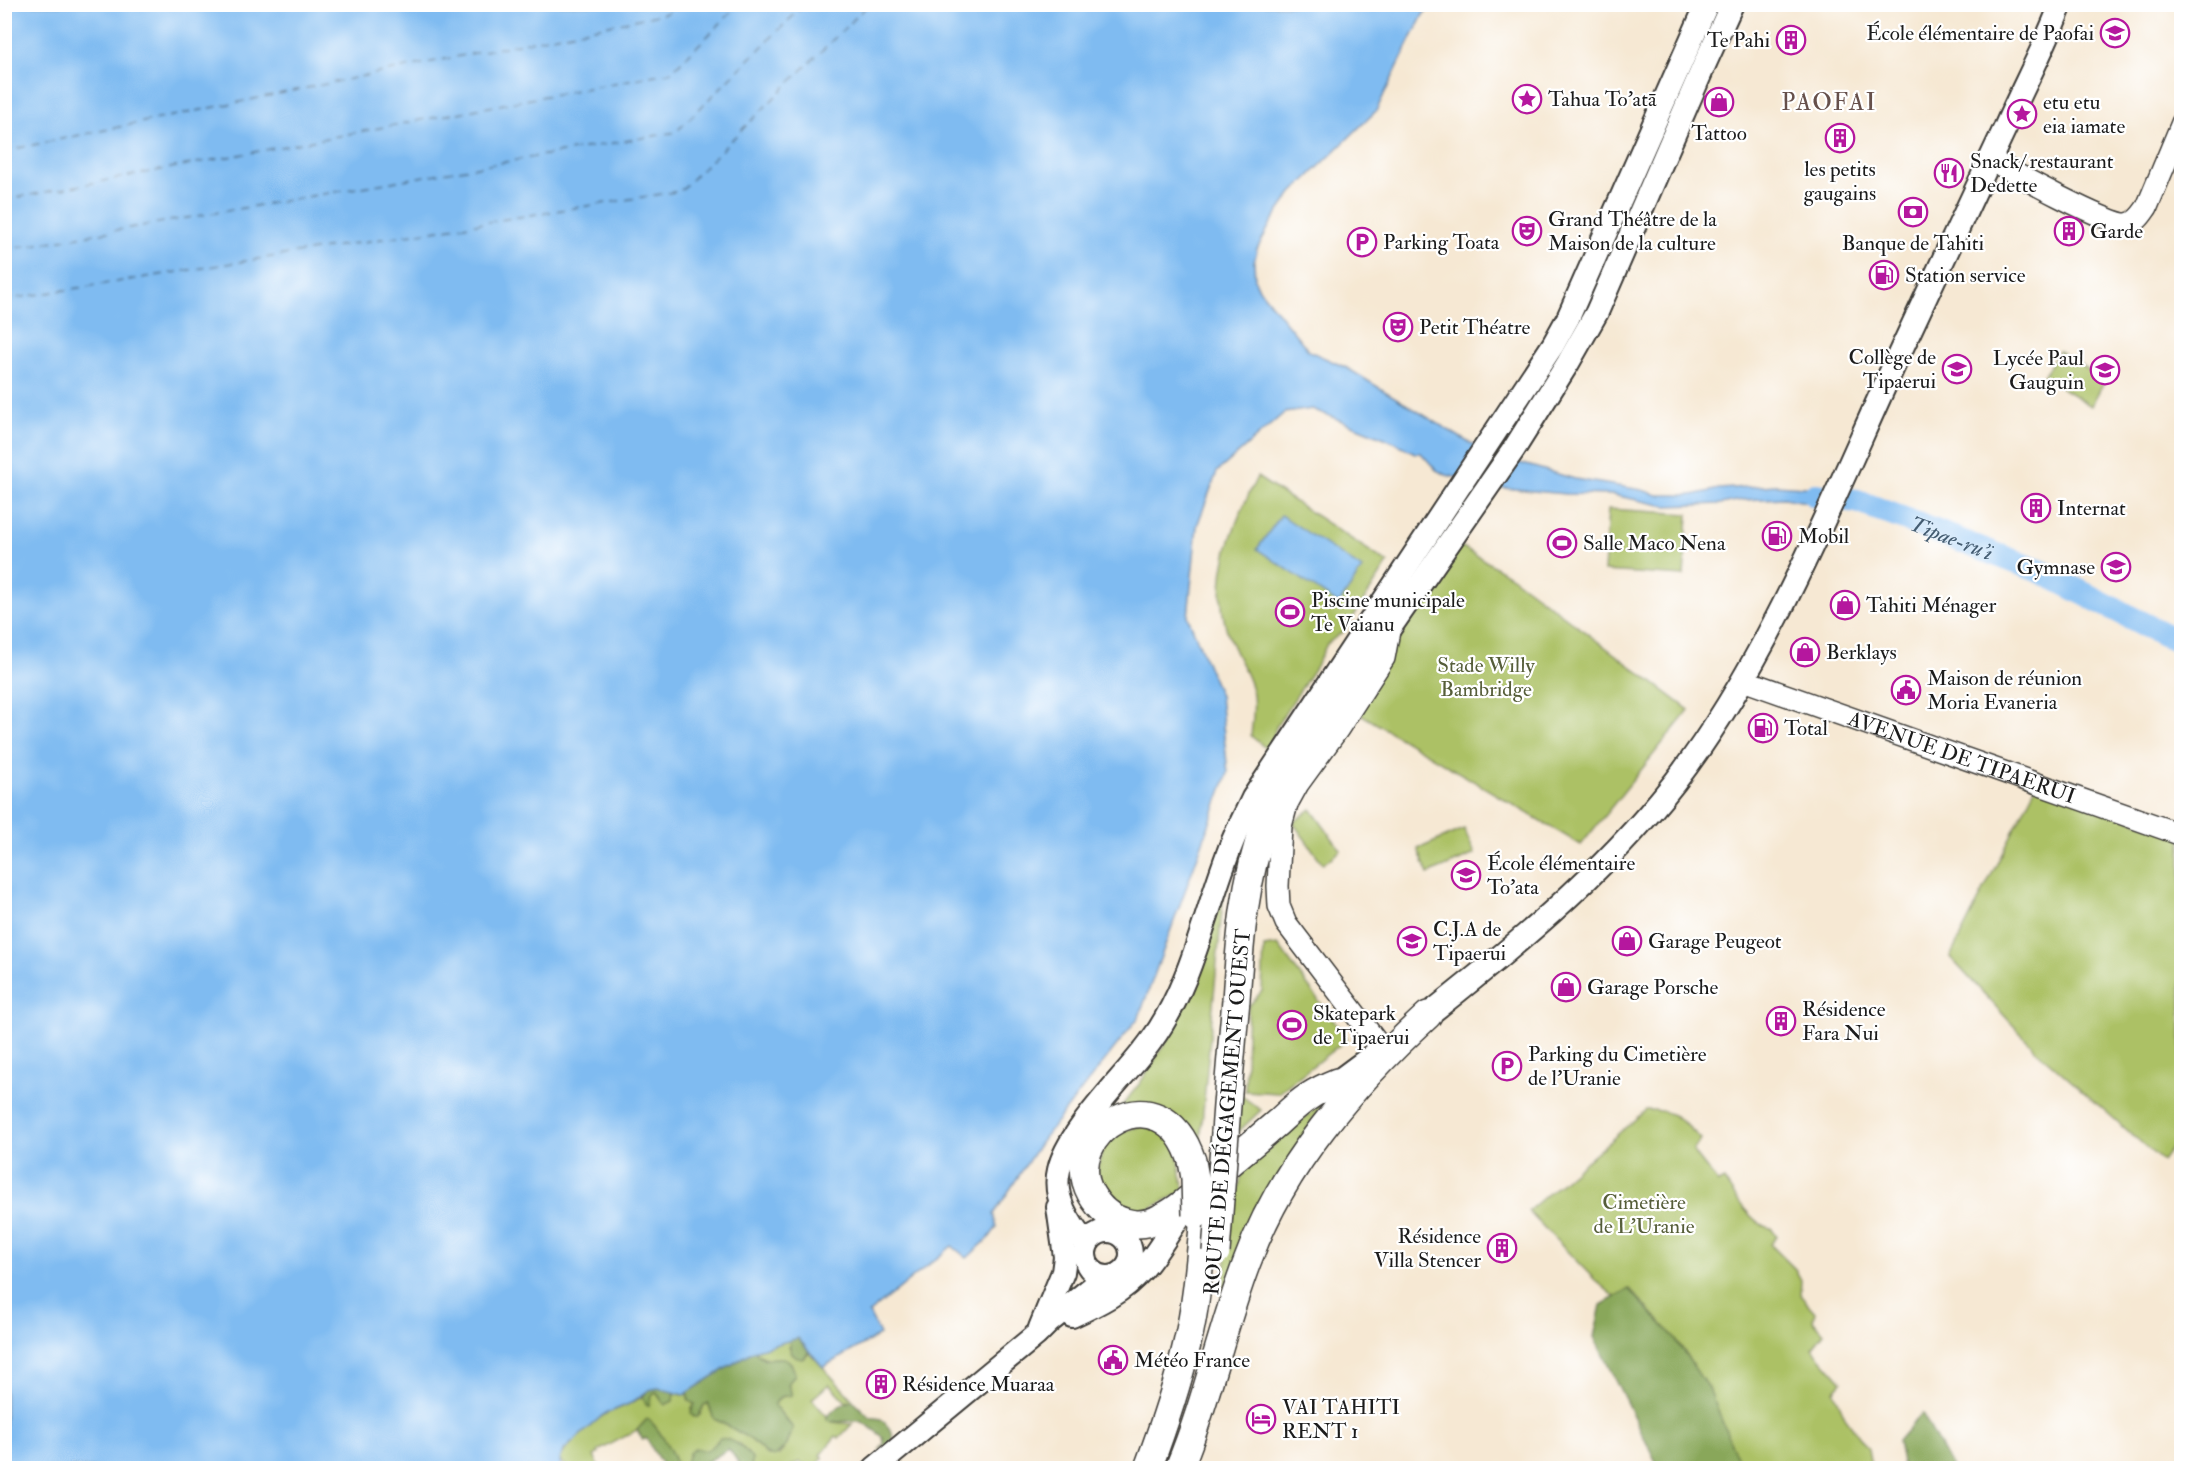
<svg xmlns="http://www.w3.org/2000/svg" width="2186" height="1473" viewBox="0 0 2186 1473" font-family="'IM FELL Double Pica',serif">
  <rect width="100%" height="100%" fill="#fff"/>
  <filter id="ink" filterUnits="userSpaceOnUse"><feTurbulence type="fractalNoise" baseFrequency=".0167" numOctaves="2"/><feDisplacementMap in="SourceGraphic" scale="12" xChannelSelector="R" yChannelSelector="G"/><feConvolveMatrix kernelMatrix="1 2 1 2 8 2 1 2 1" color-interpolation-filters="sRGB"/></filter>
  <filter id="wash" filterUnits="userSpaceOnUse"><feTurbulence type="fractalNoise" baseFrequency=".008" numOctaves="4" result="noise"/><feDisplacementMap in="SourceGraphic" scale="24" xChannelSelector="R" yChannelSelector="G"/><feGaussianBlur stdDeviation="1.35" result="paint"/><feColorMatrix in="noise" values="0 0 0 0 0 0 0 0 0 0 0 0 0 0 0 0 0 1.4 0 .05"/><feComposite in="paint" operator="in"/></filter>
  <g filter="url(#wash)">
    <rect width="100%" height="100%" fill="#f6e8d3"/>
    <g fill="#acc165" stroke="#646e40" stroke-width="1.5">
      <path d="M 2059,351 L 2105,380 L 2091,406 L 2043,376 Z"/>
      <path d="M 1257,477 L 1388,563 L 1345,630 L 1327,644 L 1316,666 L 1276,727 L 1269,751 L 1251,736 C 1252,723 1256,704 1252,690 C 1247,670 1233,652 1227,631 C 1210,576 1233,526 1257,477 Z"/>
      <path d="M 1608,509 L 1688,514 L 1684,576 L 1604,571 Z"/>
      <path d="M 1461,546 L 1512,577 L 1689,710 L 1581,845 L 1360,714 L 1365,694 L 1440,570 Z"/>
      <path d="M 2036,786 L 2181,837 L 2181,1135 L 2162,1161 L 2036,1050 L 1950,957 Z"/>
      <path d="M 1311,809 L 1341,850 L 1323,864 L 1293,823 Z"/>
      <path d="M 1464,829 L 1475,854 L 1428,874 L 1418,849 Z"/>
      <path d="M 1224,888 L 1200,1144 L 1112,1118 L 1140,1083 L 1175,1028 Z"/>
      <path d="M 1278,945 L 1347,1039 L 1278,1093 L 1245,1091 L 1248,1007 L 1262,991 L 1264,947 Z"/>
      <path d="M 1239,1094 L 1261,1110 L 1234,1136 Z"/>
      <path d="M 1327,1098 L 1309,1126 L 1219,1329 L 1228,1240 L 1242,1172 Z"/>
      <path d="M 1646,1110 C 1674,1109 1682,1121 1701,1139 L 1693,1151 L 1718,1183 L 1724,1180 C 1733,1194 1753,1226 1771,1228 L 1777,1237 L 1770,1244 L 1795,1269 L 1801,1280 L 1800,1295 L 1815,1312 L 1813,1320 L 1824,1333 L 1812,1348 L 1842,1382 L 1834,1391 L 1845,1417 L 1868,1449 L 1871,1465 L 1863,1468 L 1741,1468 L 1698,1376 L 1684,1351 L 1673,1336 L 1630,1289 L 1615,1297 L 1595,1280 L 1528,1211 Z"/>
      <path d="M 1144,1125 L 1175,1138 L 1184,1191 L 1141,1213 L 1117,1204 L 1107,1196 L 1100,1186 L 1097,1170 L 1103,1148 L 1122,1131 Z"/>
      <path d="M 790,1340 L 789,1347 L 804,1358 L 809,1352 L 853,1400 L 846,1402 L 829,1384 L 812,1399 L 832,1422 L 852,1424 L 839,1438 L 836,1436 L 820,1455 L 823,1458 L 816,1466 L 819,1468 L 813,1468 L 799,1462 L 787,1468 L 751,1468 C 754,1458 746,1451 739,1444 L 707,1451 L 692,1449 L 684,1468 L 674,1468 C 675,1464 676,1464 674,1459 C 671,1450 654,1421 647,1419 L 637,1430 L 598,1451 L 599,1453 L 594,1456 L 600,1467 L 597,1468 L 568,1468 L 560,1460 C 564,1447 592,1422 604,1415 C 617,1408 632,1405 643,1396 L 649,1405 L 651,1397 L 656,1392 L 663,1403 L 674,1395 L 674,1392 L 682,1395 L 687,1393 L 689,1401 L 695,1404 L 691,1410 L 700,1415 L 704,1405 L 708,1403 L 714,1419 L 732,1427 L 751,1440 L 768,1456 L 779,1455 L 787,1445 L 793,1428 L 774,1405 L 780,1397 L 792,1395 L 788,1384 L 795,1374 L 791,1363 C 777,1360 764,1360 753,1351 Z"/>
    </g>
    <g fill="#89a75a" stroke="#52623b" stroke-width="1.5">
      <path d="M 1629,1289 L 1673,1336 L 1710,1391 L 1741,1468 L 1659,1468 L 1594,1337 L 1601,1305 Z"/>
      <path d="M 798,1338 L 809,1352 L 802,1359 C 791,1357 789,1350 790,1340 Z"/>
      <path d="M 753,1351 L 765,1359 C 783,1358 789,1353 795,1374 L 788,1384 L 792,1395 L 780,1397 L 774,1405 L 793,1428 L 787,1445 L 774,1457 C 763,1455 760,1446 751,1440 C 739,1432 727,1425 714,1419 L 708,1403 L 704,1405 L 698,1417 L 694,1417 L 691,1413 L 695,1404 L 689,1401 L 687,1393 Z"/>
      <path d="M 658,1388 L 674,1392 L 673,1401 L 665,1405 L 656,1392 L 651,1397 L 649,1405 L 646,1405 L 643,1396 L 649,1390 Z"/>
      <path d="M 853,1401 L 870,1417 L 881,1419 L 885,1423 L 892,1432 L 893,1440 L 879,1451 L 884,1444 L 883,1437 C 879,1434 863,1421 858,1421 C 848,1420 837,1424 827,1420 L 827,1416 C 835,1408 842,1403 853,1401 Z"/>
      <path d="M 1922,1413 L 1952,1468 L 1903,1468 L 1898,1441 Z"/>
      <path d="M 647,1419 C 654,1421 671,1450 674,1459 C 676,1464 675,1464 674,1468 L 664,1468 L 646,1438 L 643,1440 L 637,1430 Z"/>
      <path d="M 720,1438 C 734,1439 744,1447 752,1459 L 751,1468 L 742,1468 L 729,1449 L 696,1468 L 684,1468 L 690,1451 L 695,1448 L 707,1451 Z"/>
    </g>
    <g fill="#7fbbf1" stroke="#4e6c86" stroke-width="1.5">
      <path d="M 5,5 L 1431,5 L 1423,15 L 1376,111 L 1292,193 L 1272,221 L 1257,249 L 1254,262 L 1255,280 L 1259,289 L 1309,351 L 1347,368 L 1468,442 L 1520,463 L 1575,479 L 1642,490 L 1658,495 L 1693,495 L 1719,489 L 1776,485 L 1818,488 L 1811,503 L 1784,498 L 1742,500 L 1721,504 L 1666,506 L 1613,495 L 1565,494 L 1503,488 L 1446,475 L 1436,470 L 1421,453 L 1415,453 L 1387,439 L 1312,409 L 1284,413 L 1217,472 L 1197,526 L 1188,617 L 1220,696 L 1228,773 L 1139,1017 L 1040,1143 L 994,1214 L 997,1227 L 989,1238 L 967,1258 L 952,1246 L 869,1313 L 880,1335 L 823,1367 L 798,1338 L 753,1351 L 684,1395 L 658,1388 L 649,1390 L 631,1403 L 603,1415 L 563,1451 L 560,1460 L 561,1468 L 5,1468 Z"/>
      <path d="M 1281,515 L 1362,569 L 1339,604 L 1257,549 Z"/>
    </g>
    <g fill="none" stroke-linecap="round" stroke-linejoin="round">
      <path stroke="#7fbbf1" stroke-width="24" id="s1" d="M 1815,495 L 1857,501 L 2042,572 L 2165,635 L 2182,641"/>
      <g stroke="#445c71" stroke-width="1.5" stroke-dasharray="8 6" stroke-linecap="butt">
        <path d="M 4,151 L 667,13 L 676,4"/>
        <path d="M 4,200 L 671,72 L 740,4"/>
        <path d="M 4,250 L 676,132 L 805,4"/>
        <path d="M 4,300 L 680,191 L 869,4"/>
      </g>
    </g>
  </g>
  <g filter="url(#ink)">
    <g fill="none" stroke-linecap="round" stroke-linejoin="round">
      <g stroke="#3d3b37" stroke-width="24">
        <g id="secondary">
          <path d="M 1990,159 C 2010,171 2110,226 2127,224 C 2137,223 2142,214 2147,207 L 2182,123"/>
          <path id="s2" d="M 1743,680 L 2182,835"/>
          <path d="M 1382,1049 L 1286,923 L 1279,906 L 1278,886 L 1281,826 L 1287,804 L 1298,784 L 1338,729 L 1384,658 L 1389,631"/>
        </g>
      </g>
      <g stroke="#3d3b37" stroke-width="26">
        <g id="primary">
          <path d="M 1297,762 L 1514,449 L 1568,363 L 1597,312 L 1706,61 L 1732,4"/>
          <path d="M 1414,1026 C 1507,953 1602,876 1675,782 C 1769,660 1831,502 1895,363 C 1932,284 1968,206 2005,128 C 2023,87 2045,47 2061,4"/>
          <path d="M 1322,1093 L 1380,1050"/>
          <circle cx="1108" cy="1254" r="23"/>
          <path d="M 1086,1244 C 1070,1224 1052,1198 1059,1170 C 1067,1131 1126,1076 1151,1041 C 1192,986 1206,907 1232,843 C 1238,828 1246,813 1253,798 L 1553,345 L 1568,318 L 1707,4"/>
          <path d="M 1072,1316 C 1098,1304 1123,1292 1142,1270 C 1158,1253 1169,1231 1182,1213"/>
          <path d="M 1040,1328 L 1063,1272 L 1065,1257 L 1058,1207"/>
          <path d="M 875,1468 L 1036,1335 L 1049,1322 L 1105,1277"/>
        </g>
      </g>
      <g stroke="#3d3b37" stroke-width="30">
        <g id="highway">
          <path d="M 1225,1133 C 1228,1089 1232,1044 1236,1000 C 1240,940 1244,880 1265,824 C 1273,802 1285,782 1297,762"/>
          <path d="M 1192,1161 C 1161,1066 1058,1134 1091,1194 C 1099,1208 1110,1218 1125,1222 C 1138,1226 1149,1224 1160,1218 C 1181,1209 1197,1191 1214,1176 C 1235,1158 1256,1141 1277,1123 C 1287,1114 1297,1104 1308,1097 C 1317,1091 1327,1086 1337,1082"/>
          <path d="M 1148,1468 C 1163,1428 1177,1387 1187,1344 C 1197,1303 1200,1258 1204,1216"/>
          <path d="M 1179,1468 C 1207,1401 1221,1330 1247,1262 C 1282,1165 1353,1084 1428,1015"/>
        </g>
      </g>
      <use href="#secondary" stroke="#fff" stroke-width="21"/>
      <use href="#primary" stroke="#fff" stroke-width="22"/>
      <use href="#highway" stroke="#fff" stroke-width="27"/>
      <g stroke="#3d3b37" stroke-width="30" stroke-linecap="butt">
        <g id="highway-bridge">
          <path d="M 1192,1161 L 1195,1178 L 1196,1215"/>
          <path d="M 1216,1252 L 1225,1133"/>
        </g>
      </g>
      <use href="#highway-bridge" stroke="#fff" stroke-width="27"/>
    </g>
  </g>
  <defs>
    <g id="school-ring" transform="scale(1.5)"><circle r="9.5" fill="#fff" stroke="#b5179e" stroke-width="1.5"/><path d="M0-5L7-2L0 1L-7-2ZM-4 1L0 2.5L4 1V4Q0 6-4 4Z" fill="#b5179e"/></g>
    <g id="building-ring" transform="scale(1.5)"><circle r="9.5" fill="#fff" stroke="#b5179e" stroke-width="1.5"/><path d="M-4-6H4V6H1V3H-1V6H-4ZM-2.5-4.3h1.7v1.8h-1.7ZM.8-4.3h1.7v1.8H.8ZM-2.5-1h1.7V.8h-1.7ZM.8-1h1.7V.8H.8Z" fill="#b5179e"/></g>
    <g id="sight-ring" transform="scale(1.5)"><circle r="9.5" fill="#fff" stroke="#b5179e" stroke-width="1.5"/><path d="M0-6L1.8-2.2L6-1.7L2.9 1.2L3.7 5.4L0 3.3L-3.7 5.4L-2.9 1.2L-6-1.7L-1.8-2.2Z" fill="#b5179e"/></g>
    <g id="shop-ring" transform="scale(1.5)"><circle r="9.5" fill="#fff" stroke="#b5179e" stroke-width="1.5"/><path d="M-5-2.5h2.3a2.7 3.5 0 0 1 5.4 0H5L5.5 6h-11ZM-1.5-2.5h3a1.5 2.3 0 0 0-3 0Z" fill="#b5179e"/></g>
    <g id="restaurant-ring" transform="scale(1.5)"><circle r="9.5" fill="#fff" stroke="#b5179e" stroke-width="1.5"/><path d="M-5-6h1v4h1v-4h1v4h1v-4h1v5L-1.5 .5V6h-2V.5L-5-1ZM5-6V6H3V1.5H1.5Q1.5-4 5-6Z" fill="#b5179e"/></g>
    <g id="bank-ring" transform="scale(1.5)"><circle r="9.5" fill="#fff" stroke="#b5179e" stroke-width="1.5"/><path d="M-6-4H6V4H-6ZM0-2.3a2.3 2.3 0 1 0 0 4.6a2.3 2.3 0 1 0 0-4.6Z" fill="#b5179e"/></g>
    <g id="theatre-ring" transform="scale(1.5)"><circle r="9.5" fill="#fff" stroke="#b5179e" stroke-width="1.5"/><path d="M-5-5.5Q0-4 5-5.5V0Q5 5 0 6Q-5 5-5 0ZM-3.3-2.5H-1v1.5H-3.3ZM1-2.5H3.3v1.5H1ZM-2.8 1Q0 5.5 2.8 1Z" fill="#b5179e"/></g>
    <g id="parking-ring" transform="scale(1.5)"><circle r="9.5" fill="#fff" stroke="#b5179e" stroke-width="1.5"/><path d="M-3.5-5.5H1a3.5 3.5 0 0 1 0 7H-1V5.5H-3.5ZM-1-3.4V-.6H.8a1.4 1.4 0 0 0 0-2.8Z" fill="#b5179e"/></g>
    <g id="fuel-ring" transform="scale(1.5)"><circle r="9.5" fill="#fff" stroke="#b5179e" stroke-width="1.5"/><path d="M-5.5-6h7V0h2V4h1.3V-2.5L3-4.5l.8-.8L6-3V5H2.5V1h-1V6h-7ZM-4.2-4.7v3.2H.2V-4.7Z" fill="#b5179e"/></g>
    <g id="stadium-ring" transform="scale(1.5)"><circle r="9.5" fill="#fff" stroke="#b5179e" stroke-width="1.5"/><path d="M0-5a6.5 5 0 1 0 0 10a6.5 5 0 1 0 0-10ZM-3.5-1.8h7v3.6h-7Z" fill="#b5179e"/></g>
    <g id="civic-ring" transform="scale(1.5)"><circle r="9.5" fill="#fff" stroke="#b5179e" stroke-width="1.5"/><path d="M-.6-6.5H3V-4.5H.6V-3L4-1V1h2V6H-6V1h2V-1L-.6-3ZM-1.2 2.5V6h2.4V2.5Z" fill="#b5179e"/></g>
    <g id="hotel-ring" transform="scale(1.5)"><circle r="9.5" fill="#fff" stroke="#b5179e" stroke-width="1.5"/><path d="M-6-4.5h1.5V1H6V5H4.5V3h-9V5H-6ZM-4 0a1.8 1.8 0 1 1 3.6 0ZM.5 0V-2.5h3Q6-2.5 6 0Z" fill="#b5179e"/></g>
  </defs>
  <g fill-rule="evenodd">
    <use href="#school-ring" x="2115" y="33"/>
    <use href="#building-ring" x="1791" y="40"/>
    <use href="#sight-ring" x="1527" y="99"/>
    <use href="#shop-ring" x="1719" y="102"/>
    <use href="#sight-ring" x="2022" y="114"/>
    <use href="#building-ring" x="1840" y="138"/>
    <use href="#restaurant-ring" x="1949" y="173"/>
    <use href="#bank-ring" x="1913" y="212"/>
    <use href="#theatre-ring" x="1527" y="231"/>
    <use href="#building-ring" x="2069" y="231"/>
    <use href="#parking-ring" x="1362" y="242"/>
    <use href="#fuel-ring" x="1884" y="275"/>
    <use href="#theatre-ring" x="1398" y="327"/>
    <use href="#school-ring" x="1957" y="369"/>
    <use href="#school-ring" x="2105" y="370"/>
    <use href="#building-ring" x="2036" y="508"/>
    <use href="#fuel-ring" x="1777" y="536"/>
    <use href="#stadium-ring" x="1562" y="543"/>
    <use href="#school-ring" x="2116" y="567"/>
    <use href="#shop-ring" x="1845" y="605"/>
    <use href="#stadium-ring" x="1290" y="612"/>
    <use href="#shop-ring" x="1805" y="652"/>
    <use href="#civic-ring" x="1906" y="690"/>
    <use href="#fuel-ring" x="1763" y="728"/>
    <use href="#school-ring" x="1466" y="875"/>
    <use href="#school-ring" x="1412" y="941"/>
    <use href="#shop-ring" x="1627" y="941"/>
    <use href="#shop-ring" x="1566" y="987"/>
    <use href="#building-ring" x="1781" y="1021"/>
    <use href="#stadium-ring" x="1292" y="1025"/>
    <use href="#parking-ring" x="1507" y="1066"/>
    <use href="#building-ring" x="1502" y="1248"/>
    <use href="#civic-ring" x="1113" y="1360"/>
    <use href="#building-ring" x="881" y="1384"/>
    <use href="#hotel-ring" x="1261" y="1419"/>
  </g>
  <g text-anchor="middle" stroke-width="4.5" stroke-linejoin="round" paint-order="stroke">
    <g font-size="21" fill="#1c1c1c" stroke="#fff" text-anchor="start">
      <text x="2094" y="40" text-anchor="end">École élémentaire de Paofai</text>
      <text x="1770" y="47" text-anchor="end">Te Pahi</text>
      <text x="1548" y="106">Tahua To'atā</text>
      <text x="2043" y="109">etu etu<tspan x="2043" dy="24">eia iamate</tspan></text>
      <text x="1719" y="140" text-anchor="middle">Tattoo</text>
      <text x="1970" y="168">Snack/ restaurant<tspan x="1970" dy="24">Dedette</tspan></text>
      <text x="1840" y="176" text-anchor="middle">les petits<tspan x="1840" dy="24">gaugains</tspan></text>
      <text x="1548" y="226">Grand Théâtre de la<tspan x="1548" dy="24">Maison de la culture</tspan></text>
      <text x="2090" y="238">Garde</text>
      <text x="1383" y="249">Parking Toata</text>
      <text x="1913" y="250" text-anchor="middle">Banque de Tahiti</text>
      <text x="1905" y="282">Station service</text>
      <text x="1419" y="334">Petit Théatre</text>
      <text x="1936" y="364" text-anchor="end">Collège de<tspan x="1936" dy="24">Tipaerui</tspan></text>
      <text x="2084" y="365" text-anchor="end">Lycée Paul<tspan x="2084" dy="24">Gauguin</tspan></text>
      <text x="2057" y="515">Internat</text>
      <text x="1798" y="543">Mobil</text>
      <text x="1583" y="550">Salle Maco Nena</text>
      <text x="2095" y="574" text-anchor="end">Gymnase</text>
      <text x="1311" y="607">Piscine municipale<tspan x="1311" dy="24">Te Vaianu</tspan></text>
      <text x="1866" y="612">Tahiti Ménager</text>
      <text x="1826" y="659">Berklays</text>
      <text x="1927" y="685">Maison de réunion<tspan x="1927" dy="24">Moria Evaneria</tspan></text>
      <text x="1784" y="735">Total</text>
      <text x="1487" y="870">École élémentaire<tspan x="1487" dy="24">To'ata</tspan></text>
      <text x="1433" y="936">C.J.A de<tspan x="1433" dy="24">Tipaerui</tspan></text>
      <text x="1648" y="948">Garage Peugeot</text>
      <text x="1587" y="994">Garage Porsche</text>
      <text x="1802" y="1016">Résidence<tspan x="1802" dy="24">Fara Nui</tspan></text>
      <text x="1313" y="1020">Skatepark<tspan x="1313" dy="24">de Tipaerui</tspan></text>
      <text x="1528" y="1061">Parking du Cimetière<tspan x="1528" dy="24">de l'Uranie</tspan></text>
      <text x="1481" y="1243" text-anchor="end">Résidence<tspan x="1481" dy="24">Villa Stencer</tspan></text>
      <text x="1134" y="1367">Météo France</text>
      <text x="902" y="1391">Résidence Muaraa</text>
      <text x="1282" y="1414">VAI TAHITI<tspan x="1282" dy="24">RENT 1</tspan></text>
    </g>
    <g font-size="21" fill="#565e39" stroke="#fff">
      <text x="1486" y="672">Stade Willy<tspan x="1486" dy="24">Bambridge</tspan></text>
      <text x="1644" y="1209">Cimetière<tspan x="1644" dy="24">de L'Uranie</tspan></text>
    </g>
    <g font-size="21" fill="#1c1c1c" stroke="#fff">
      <text dy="7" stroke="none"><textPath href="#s2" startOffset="232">AVENUE DE TIPAERUI</textPath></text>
      <text transform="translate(1227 1112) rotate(-85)" y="7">ROUTE DE DÉGAGEMENT OUEST</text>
    </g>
    <g font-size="22" font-style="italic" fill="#445c71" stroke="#fff">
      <text dy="8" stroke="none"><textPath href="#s1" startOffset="144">Tipae-ru’i</textPath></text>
    </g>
    <g font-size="24" letter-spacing="1.5" fill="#66504b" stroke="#fff">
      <text x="1829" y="110">PAOFAI</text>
    </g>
  </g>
  <rect width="2186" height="1473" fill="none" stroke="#fff" stroke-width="24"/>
</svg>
